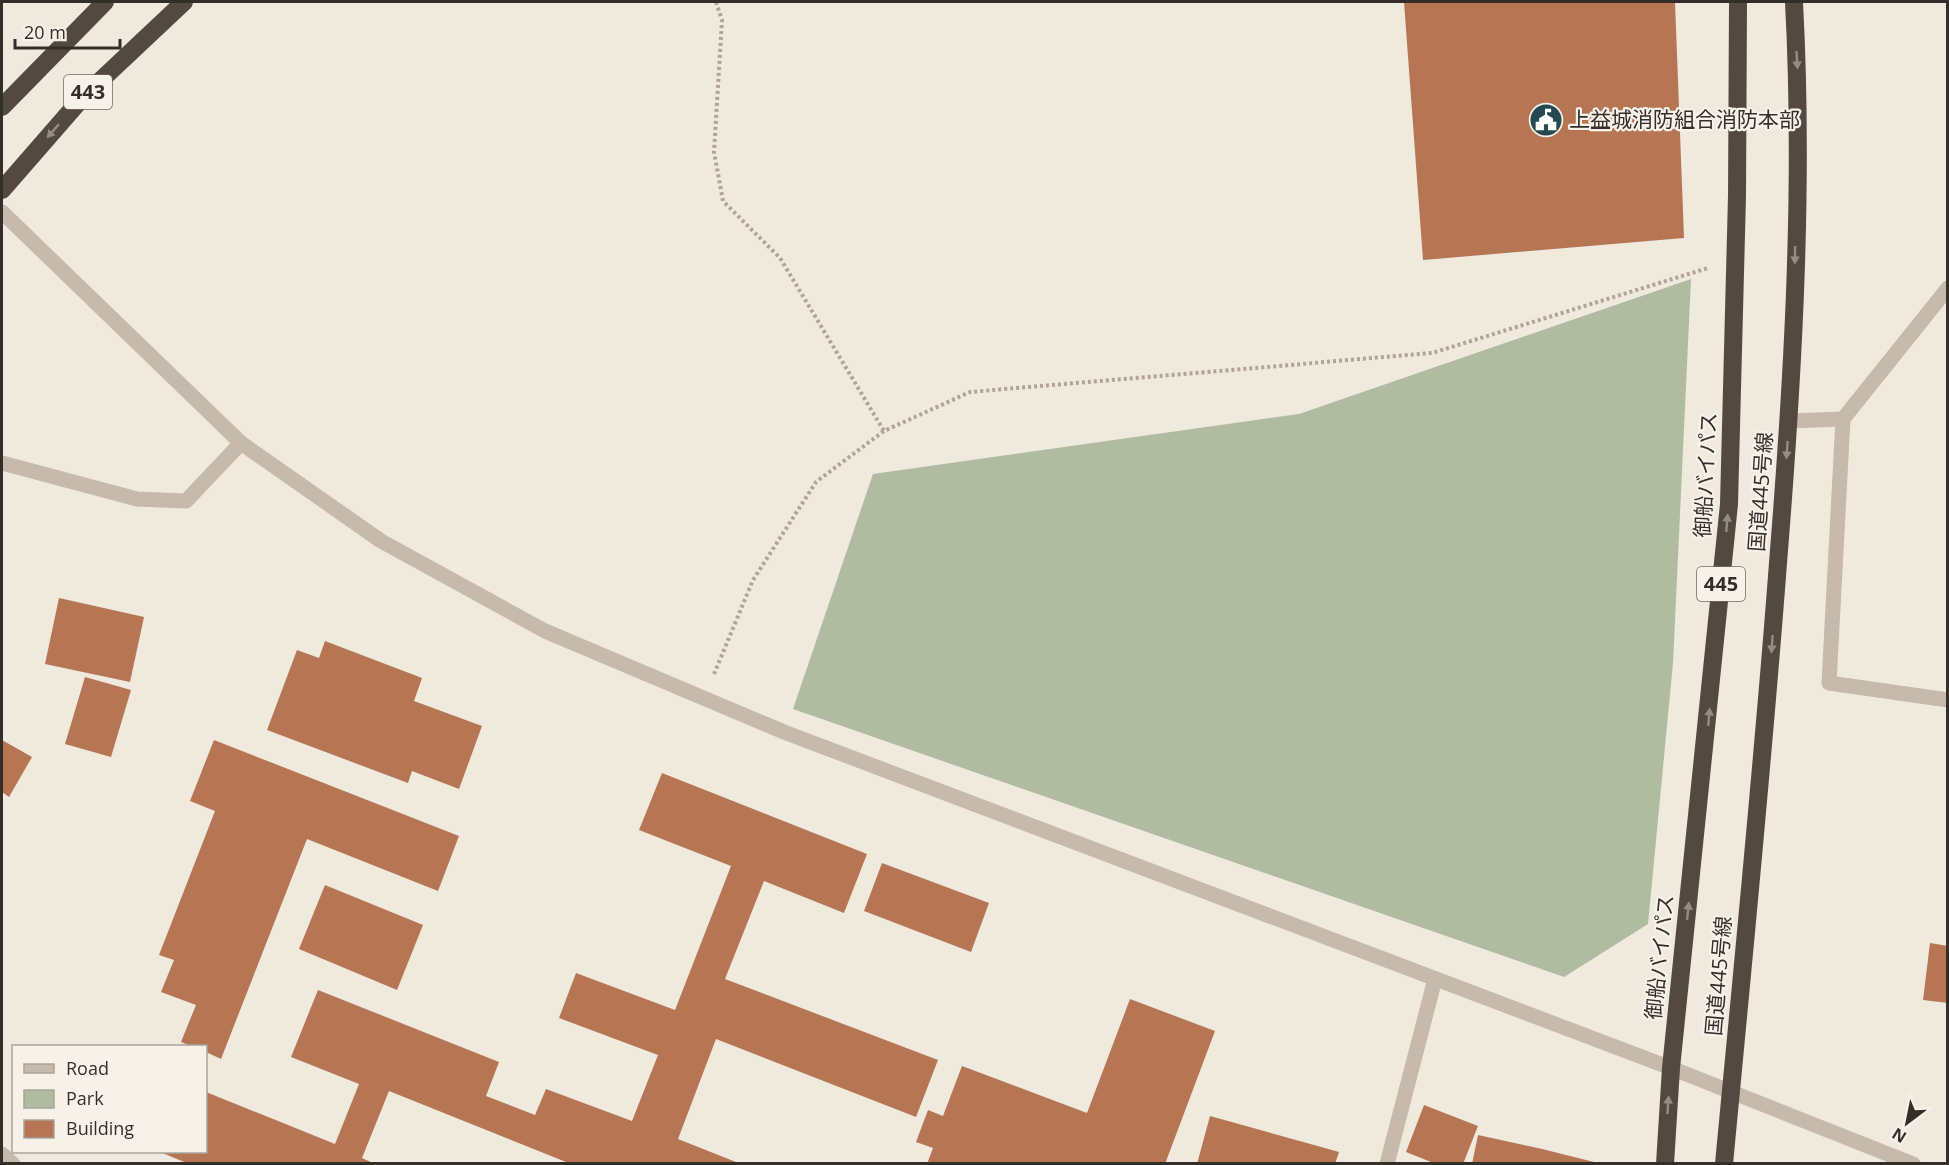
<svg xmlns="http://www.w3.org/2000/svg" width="1949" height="1165" viewBox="0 0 1949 1165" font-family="'Open Sans','Noto Sans JP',sans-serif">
  <rect width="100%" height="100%" fill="#efe9de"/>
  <path fill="#afbc9f" d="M 1691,279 L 1673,663 L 1648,924 L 1564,977 L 793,709 L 873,474 L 1299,414 Z"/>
  <g fill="#b67654">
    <path d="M 1404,2 L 1675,2 L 1684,238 L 1423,260 Z"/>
    <path d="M 59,598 L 144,617 L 130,682 L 45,664 Z"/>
    <path d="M 325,641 L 422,678 L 414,701 L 482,726 L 459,789 L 412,771 L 408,783 L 267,730 L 297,650 L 319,658 Z"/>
    <path d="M 85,677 L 131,690 L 111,757 L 65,744 Z"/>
    <path d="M 2,740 L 32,757 L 9,797 L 2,792 Z"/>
    <path d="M 214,740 L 459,836 L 438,891 L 307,839 L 221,1059 L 206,1052 L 206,1046 L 191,1046 L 181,1042 L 196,1005 L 161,992 L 174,960 L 159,955 L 215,811 L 190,801 Z"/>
    <path d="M 662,773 L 867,854 L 844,913 L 764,881 L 725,979 L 938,1060 L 916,1117 L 716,1039 L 678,1139 L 741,1164 L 571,1164 L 389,1091 L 362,1158 L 375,1164 L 189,1164 L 160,1152 L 206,1152 L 206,1092 L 335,1144 L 359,1084 L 291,1057 L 318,990 L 499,1062 L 486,1096 L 535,1115 L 546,1089 L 632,1121 L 658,1055 L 559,1018 L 576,973 L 675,1010 L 731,866 L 639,830 Z"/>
    <path d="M 882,863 L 989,903 L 971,952 L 864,911 Z"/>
    <path d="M 325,885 L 423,925 L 397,990 L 299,949 Z"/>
    <path d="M 1930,943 L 1948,946 L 1948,1003 L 1923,1000 Z"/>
    <path d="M 1130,999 L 1215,1031 L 1165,1164 L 927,1164 L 933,1148 L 916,1142 L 928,1110 L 943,1116 L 962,1066 L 1087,1113 Z"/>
    <path d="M 1424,1105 L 1478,1126 L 1463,1164 L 1436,1164 L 1406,1152 Z"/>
    <path d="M 1210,1116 L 1339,1152 L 1335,1164 L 1197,1164 Z"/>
    <path d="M 1478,1135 L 1542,1149 L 1602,1164 L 1472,1164 Z"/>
  </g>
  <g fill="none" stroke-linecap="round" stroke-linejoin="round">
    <g stroke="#b1a495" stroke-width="4" stroke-dasharray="3 3" stroke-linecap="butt">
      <path d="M 716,2 L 722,20 L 714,152 L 723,201 L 780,258 L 884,431"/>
      <path d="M 714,674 L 753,580 L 816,482 L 884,431 L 970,392 L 1432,353 L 1708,268"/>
    </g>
    <g stroke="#c5baab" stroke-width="15">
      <path d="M 2,212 L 241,443 L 381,541 L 545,631 L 784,732 L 1671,1068 L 1913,1164"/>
      <path d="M 1948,288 L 1843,419 L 1829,683 L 1948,700"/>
      <path d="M 1789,421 L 1843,419"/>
      <path d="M 2,463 L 137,499 L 186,501 L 241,443"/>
      <path d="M 2,1154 L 13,1164"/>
      <path d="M 1387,1164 L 1435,979"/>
    </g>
    <g stroke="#544941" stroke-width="18">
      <path d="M 2,107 L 105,2"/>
      <path d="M 2,190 L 83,97 L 184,2"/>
      <path d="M 1665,1164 L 1671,1068 L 1729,504 L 1737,196 L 1738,2"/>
      <path d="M 1724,1164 C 1743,963 1763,763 1778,563 C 1793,377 1804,188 1794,2"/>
    </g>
  </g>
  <defs><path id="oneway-solid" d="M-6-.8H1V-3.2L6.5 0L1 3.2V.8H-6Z" transform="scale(1.5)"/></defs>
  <g fill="#958d84">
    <use href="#oneway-solid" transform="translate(1797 60) rotate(87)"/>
    <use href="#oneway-solid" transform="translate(53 131) rotate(131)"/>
    <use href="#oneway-solid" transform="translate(1795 255) rotate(91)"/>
    <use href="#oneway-solid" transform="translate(1787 450) rotate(94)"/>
    <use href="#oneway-solid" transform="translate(1727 523) rotate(-85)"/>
    <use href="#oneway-solid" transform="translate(1772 644) rotate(94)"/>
    <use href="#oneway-solid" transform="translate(1709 717) rotate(-85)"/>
    <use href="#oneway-solid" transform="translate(1688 911) rotate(-84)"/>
    <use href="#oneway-solid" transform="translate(1668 1105) rotate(-86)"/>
  </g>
  <defs>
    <g id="civic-disc" transform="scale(1.725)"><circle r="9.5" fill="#244950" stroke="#f7f2e9"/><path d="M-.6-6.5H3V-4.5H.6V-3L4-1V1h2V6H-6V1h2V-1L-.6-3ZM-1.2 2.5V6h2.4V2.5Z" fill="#fff"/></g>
  </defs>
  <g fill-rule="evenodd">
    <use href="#civic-disc" x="1546" y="120"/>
  </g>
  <g text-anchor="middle" stroke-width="4.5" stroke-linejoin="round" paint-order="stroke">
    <g fill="#f7f2e9" stroke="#6e6963" stroke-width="1.5">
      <rect x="64" y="75" width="48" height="34" rx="4.5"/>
      <rect x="1697" y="567" width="48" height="34" rx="4.5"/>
    </g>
    <g font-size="20" font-weight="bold" fill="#342e29">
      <text x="88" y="99">443</text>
      <text x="1721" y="591">445</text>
    </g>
    <g font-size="21" fill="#342e29" stroke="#f7f2e9" text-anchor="start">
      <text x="1569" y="127">上益城消防組合消防本部</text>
    </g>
    <g font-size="21" fill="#342e29" stroke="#f7f2e9">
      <text transform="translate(1706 475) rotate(-87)" y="7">御船バイパス</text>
      <text transform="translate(1761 492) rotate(-86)" y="7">国道445号線</text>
      <text transform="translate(1660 957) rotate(-84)" y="7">御船バイパス</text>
      <text transform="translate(1719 976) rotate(-85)" y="7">国道445号線</text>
    </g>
  </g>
  <rect width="1949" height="1165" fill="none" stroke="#342e29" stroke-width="6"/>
  <rect x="12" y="1045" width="195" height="108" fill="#f7f2e9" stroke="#a9a49c" stroke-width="1.5"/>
  <rect x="24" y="1064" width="30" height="9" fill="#c5baab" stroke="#a9a49c" stroke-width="1.5"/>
  <text x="66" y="1075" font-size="18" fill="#342e29">Road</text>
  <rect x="24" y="1090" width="30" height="18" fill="#afbc9f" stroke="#a9a49c" stroke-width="1.5"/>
  <text x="66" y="1105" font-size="18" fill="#342e29">Park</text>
  <rect x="24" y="1120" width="30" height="18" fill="#b67654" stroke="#a9a49c" stroke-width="1.5"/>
  <text x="66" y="1135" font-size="18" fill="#342e29">Building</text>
  <g transform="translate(1907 1123) rotate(212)" stroke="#f7f2e9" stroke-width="4.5" paint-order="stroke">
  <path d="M0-4.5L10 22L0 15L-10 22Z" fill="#342e29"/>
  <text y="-9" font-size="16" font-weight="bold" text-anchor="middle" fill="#342e29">N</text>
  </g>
  <path d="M15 39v9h105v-9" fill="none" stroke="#342e29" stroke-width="3"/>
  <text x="24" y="39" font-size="18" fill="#342e29" stroke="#f7f2e9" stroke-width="4.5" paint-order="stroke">20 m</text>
</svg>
